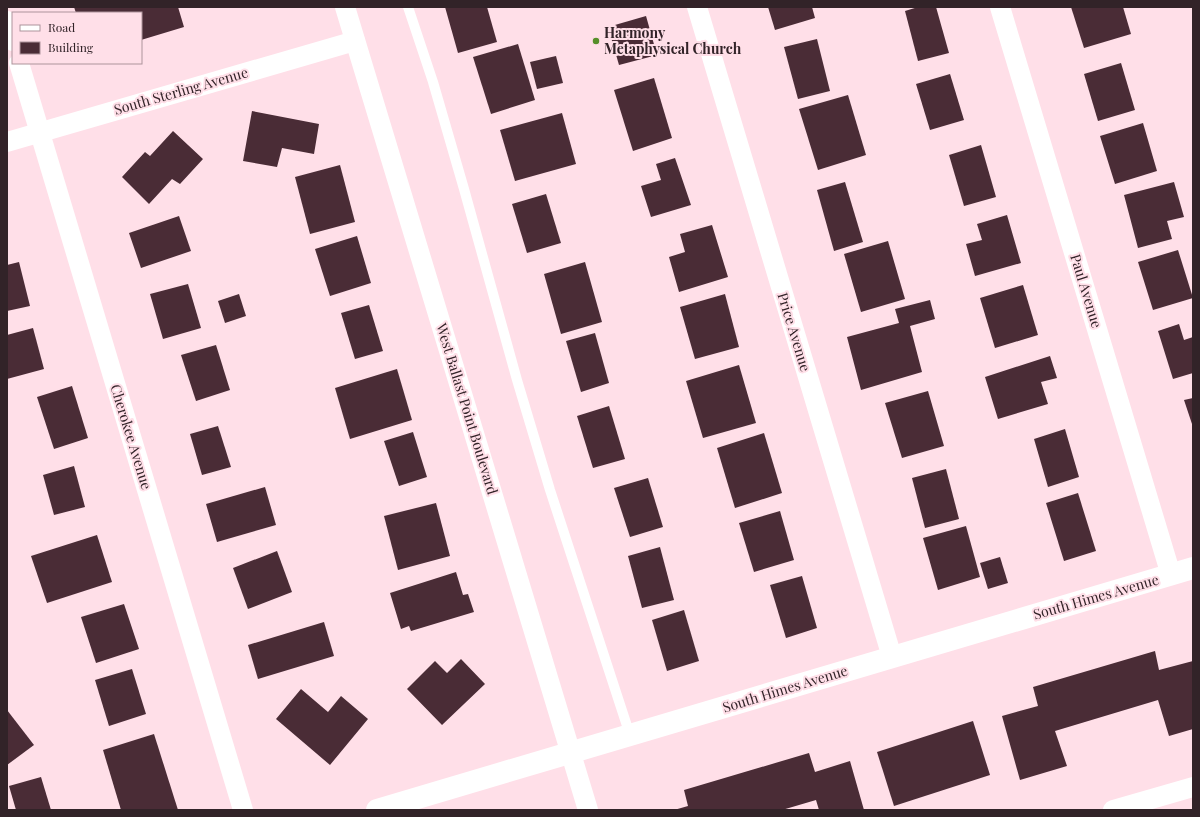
<svg xmlns="http://www.w3.org/2000/svg" width="1200" height="817" viewBox="0 0 1200 817" font-family="'Playfair Display',serif">
  <rect width="100%" height="100%" fill="#ffdfe8"/>
  <g fill="#4a2c36">
    <path d="M 74,7 L 178,7 L 184,27 L 141,40 L 141,13 L 76,13 Z"/>
    <path d="M 445,7 L 487,7 L 497,42 L 458,53 Z"/>
    <path d="M 768,7 L 812,7 L 815,18 L 775,30 Z"/>
    <path d="M 918,7 L 936,7 L 949,53 L 918,61 L 905,11 Z"/>
    <path d="M 1071,7 L 1123,7 L 1131,34 L 1084,48 Z"/>
    <path d="M 646,16 L 657,55 L 619,65 L 608,27 Z"/>
    <path d="M 817,39 L 830,91 L 798,99 L 784,47 Z"/>
    <path d="M 518,44 L 535,100 L 491,114 L 473,57 Z"/>
    <path d="M 556,56 L 563,83 L 537,89 L 530,62 Z"/>
    <path d="M 1121,63 L 1135,110 L 1098,121 L 1084,74 Z"/>
    <path d="M 950,74 L 964,120 L 930,130 L 916,84 Z"/>
    <path d="M 654,78 L 672,138 L 633,151 L 614,90 Z"/>
    <path d="M 848,95 L 866,155 L 818,170 L 799,109 Z"/>
    <path d="M 252,111 L 319,124 L 314,154 L 282,148 L 277,167 L 243,161 Z"/>
    <path d="M 562,113 L 576,164 L 515,181 L 500,130 Z"/>
    <path d="M 1143,123 L 1157,171 L 1115,184 L 1100,136 Z"/>
    <path d="M 173,131 L 203,159 L 180,184 L 172,179 L 149,204 L 122,177 L 145,152 L 150,156 Z"/>
    <path d="M 981,145 L 996,197 L 964,206 L 949,155 Z"/>
    <path d="M 675,158 L 691,205 L 651,217 L 641,186 L 661,180 L 656,164 Z"/>
    <path d="M 340,165 L 355,222 L 310,234 L 295,177 Z"/>
    <path d="M 845,182 L 863,242 L 834,251 L 817,190 Z"/>
    <path d="M 1174,182 L 1184,217 L 1167,221 L 1172,239 L 1138,248 L 1124,195 Z"/>
    <path d="M 546,194 L 561,243 L 527,253 L 512,204 Z"/>
    <path d="M 1007,215 L 1021,263 L 975,276 L 966,244 L 982,240 L 977,224 Z"/>
    <path d="M 179,216 L 191,251 L 141,268 L 129,233 Z"/>
    <path d="M 712,225 L 728,277 L 679,292 L 669,257 L 685,252 L 680,234 Z"/>
    <path d="M 357,236 L 371,283 L 330,296 L 315,249 Z"/>
    <path d="M 888,241 L 905,299 L 861,312 L 844,254 Z"/>
    <path d="M 1178,250 L 1193,298 L 1153,310 L 1138,262 Z"/>
    <path d="M 19,262 L 30,306 L 7,311 L 7,265 Z"/>
    <path d="M 585,262 L 602,322 L 561,334 L 544,274 Z"/>
    <path d="M 188,284 L 201,328 L 163,339 L 150,294 Z"/>
    <path d="M 1023,285 L 1038,335 L 995,348 L 980,298 Z"/>
    <path d="M 239,294 L 246,316 L 225,323 L 218,301 Z"/>
    <path d="M 725,294 L 739,347 L 695,359 L 680,307 Z"/>
    <path d="M 930,300 L 935,319 L 910,326 L 922,372 L 861,390 L 847,337 L 899,323 L 895,309 Z"/>
    <path d="M 369,305 L 383,351 L 355,359 L 341,313 Z"/>
    <path d="M 1179,324 L 1184,340 L 1193,337 L 1193,373 L 1173,379 L 1158,331 Z"/>
    <path d="M 33,328 L 44,369 L 7,379 L 7,335 Z"/>
    <path d="M 595,333 L 609,383 L 581,392 L 566,341 Z"/>
    <path d="M 216,345 L 230,390 L 196,401 L 181,355 Z"/>
    <path d="M 1050,356 L 1057,378 L 1041,382 L 1048,404 L 998,419 L 985,377 Z"/>
    <path d="M 739,365 L 756,423 L 703,438 L 686,381 Z"/>
    <path d="M 397,369 L 412,420 L 350,439 L 335,388 Z"/>
    <path d="M 72,386 L 88,438 L 54,449 L 37,397 Z"/>
    <path d="M 928,391 L 944,446 L 902,458 L 885,403 Z"/>
    <path d="M 1193,398 L 1193,427 L 1184,400 Z"/>
    <path d="M 609,406 L 625,459 L 593,468 L 577,416 Z"/>
    <path d="M 218,426 L 231,467 L 202,475 L 190,434 Z"/>
    <path d="M 1065,429 L 1079,477 L 1048,487 L 1034,439 Z"/>
    <path d="M 413,432 L 427,477 L 399,486 L 384,441 Z"/>
    <path d="M 764,433 L 782,493 L 735,508 L 717,448 Z"/>
    <path d="M 74,466 L 85,507 L 54,515 L 43,475 Z"/>
    <path d="M 946,469 L 959,519 L 925,528 L 912,478 Z"/>
    <path d="M 648,478 L 663,527 L 630,537 L 614,488 Z"/>
    <path d="M 265,487 L 276,525 L 217,542 L 206,504 Z"/>
    <path d="M 1078,493 L 1096,551 L 1064,561 L 1046,503 Z"/>
    <path d="M 436,503 L 450,556 L 398,570 L 384,516 Z"/>
    <path d="M 780,511 L 794,560 L 754,572 L 739,523 Z"/>
    <path d="M 966,526 L 980,577 L 938,590 L 923,538 Z"/>
    <path d="M 97,535 L 112,582 L 47,603 L 31,556 Z"/>
    <path d="M 660,547 L 674,600 L 642,608 L 628,556 Z"/>
    <path d="M 277,551 L 292,592 L 248,609 L 233,568 Z"/>
    <path d="M 1000,557 L 1008,583 L 988,589 L 980,563 Z"/>
    <path d="M 456,572 L 463,595 L 468,594 L 474,612 L 411,631 L 409,626 L 401,629 L 390,593 Z"/>
    <path d="M 802,576 L 817,628 L 786,638 L 770,585 Z"/>
    <path d="M 124,604 L 139,649 L 96,663 L 81,617 Z"/>
    <path d="M 684,610 L 699,661 L 667,671 L 652,620 Z"/>
    <path d="M 324,622 L 334,656 L 258,679 L 248,645 Z"/>
    <path d="M 1155,651 L 1159,670 L 1193,661 L 1193,729 L 1169,736 L 1158,700 L 1055,731 L 1067,766 L 1020,780 L 1002,716 L 1038,706 L 1033,687 Z"/>
    <path d="M 461,659 L 485,684 L 442,725 L 407,689 L 435,661 L 447,673 Z"/>
    <path d="M 132,669 L 146,714 L 109,726 L 95,680 Z"/>
    <path d="M 301,689 L 328,712 L 341,696 L 368,719 L 330,765 L 276,719 Z"/>
    <path d="M 7,710 L 34,745 L 7,765 Z"/>
    <path d="M 973,721 L 990,775 L 894,806 L 877,752 Z"/>
    <path d="M 154,734 L 178,810 L 121,810 L 103,750 Z"/>
    <path d="M 809,753 L 815,772 L 850,761 L 864,810 L 819,810 L 816,800 L 782,810 L 674,810 L 688,806 L 684,790 Z"/>
    <path d="M 41,777 L 51,810 L 16,810 L 9,786 Z"/>
  </g>
  <g fill="none" stroke-linecap="round" stroke-linejoin="round">
    <path stroke="#fff" stroke-width="10" d="M 408,7 L 433,82 L 464,189 L 517,380 L 550,490 L 630,735"/>
    <g stroke="#fff" stroke-width="20">
      <path d="M 345,7 L 588,810"/>
      <path d="M 697,7 L 892,657"/>
      <path d="M 1000,7 L 1171,575"/>
      <path d="M 7,21 L 13,41"/>
      <path d="M 19,63 L 243,810"/>
      <path d="M 7,142 L 355,41"/>
      <path d="M 1113,810 L 1193,787"/>
    </g>
    <path stroke="#fff" stroke-width="22" d="M 377,810 L 1193,568"/>
  </g>
  <circle fill="#568e29" stroke="#ffdfe8" stroke-width="1.5" cx="596" cy="41" r="4"/>
  <g text-anchor="middle" stroke-width="4" stroke-linejoin="round" paint-order="stroke">
    <g font-size="14" font-weight="bold" fill="#322328" stroke="#ffdfe8" text-anchor="start">
      <text x="604" y="38">Harmony<tspan x="604" dy="16">Metaphysical Church</tspan></text>
    </g>
    <g font-size="14" fill="#322328" stroke="#ffdfe8">
      <text transform="translate(181 91) rotate(-16)" y="5">South Sterling Avenue</text>
      <text transform="translate(1086 291) rotate(73)" y="5">Paul Avenue</text>
      <text transform="translate(794 332) rotate(73)" y="5">Price Avenue</text>
      <text transform="translate(467 409) rotate(73)" y="5">West Ballast Point Boulevard</text>
      <text transform="translate(131 437) rotate(73)" y="5">Cherokee Avenue</text>
      <text transform="translate(1096 597) rotate(-16)" y="5">South Himes Avenue</text>
      <text transform="translate(785 689) rotate(-17)" y="5">South Himes Avenue</text>
    </g>
  </g>
  <rect width="1200" height="817" fill="none" stroke="#322328" stroke-width="16"/>
  <rect x="12" y="12" width="130" height="52" fill="#ffdfe8" stroke="#ad949b"/>
  <rect x="20" y="25" width="20" height="6" fill="#ffffff" stroke="#ad949b"/>
  <text x="48" y="32" font-size="12" fill="#322328">Road</text>
  <rect x="20" y="42" width="20" height="12" fill="#4a2c36" stroke="#ad949b"/>
  <text x="48" y="52" font-size="12" fill="#322328">Building</text>
</svg>
